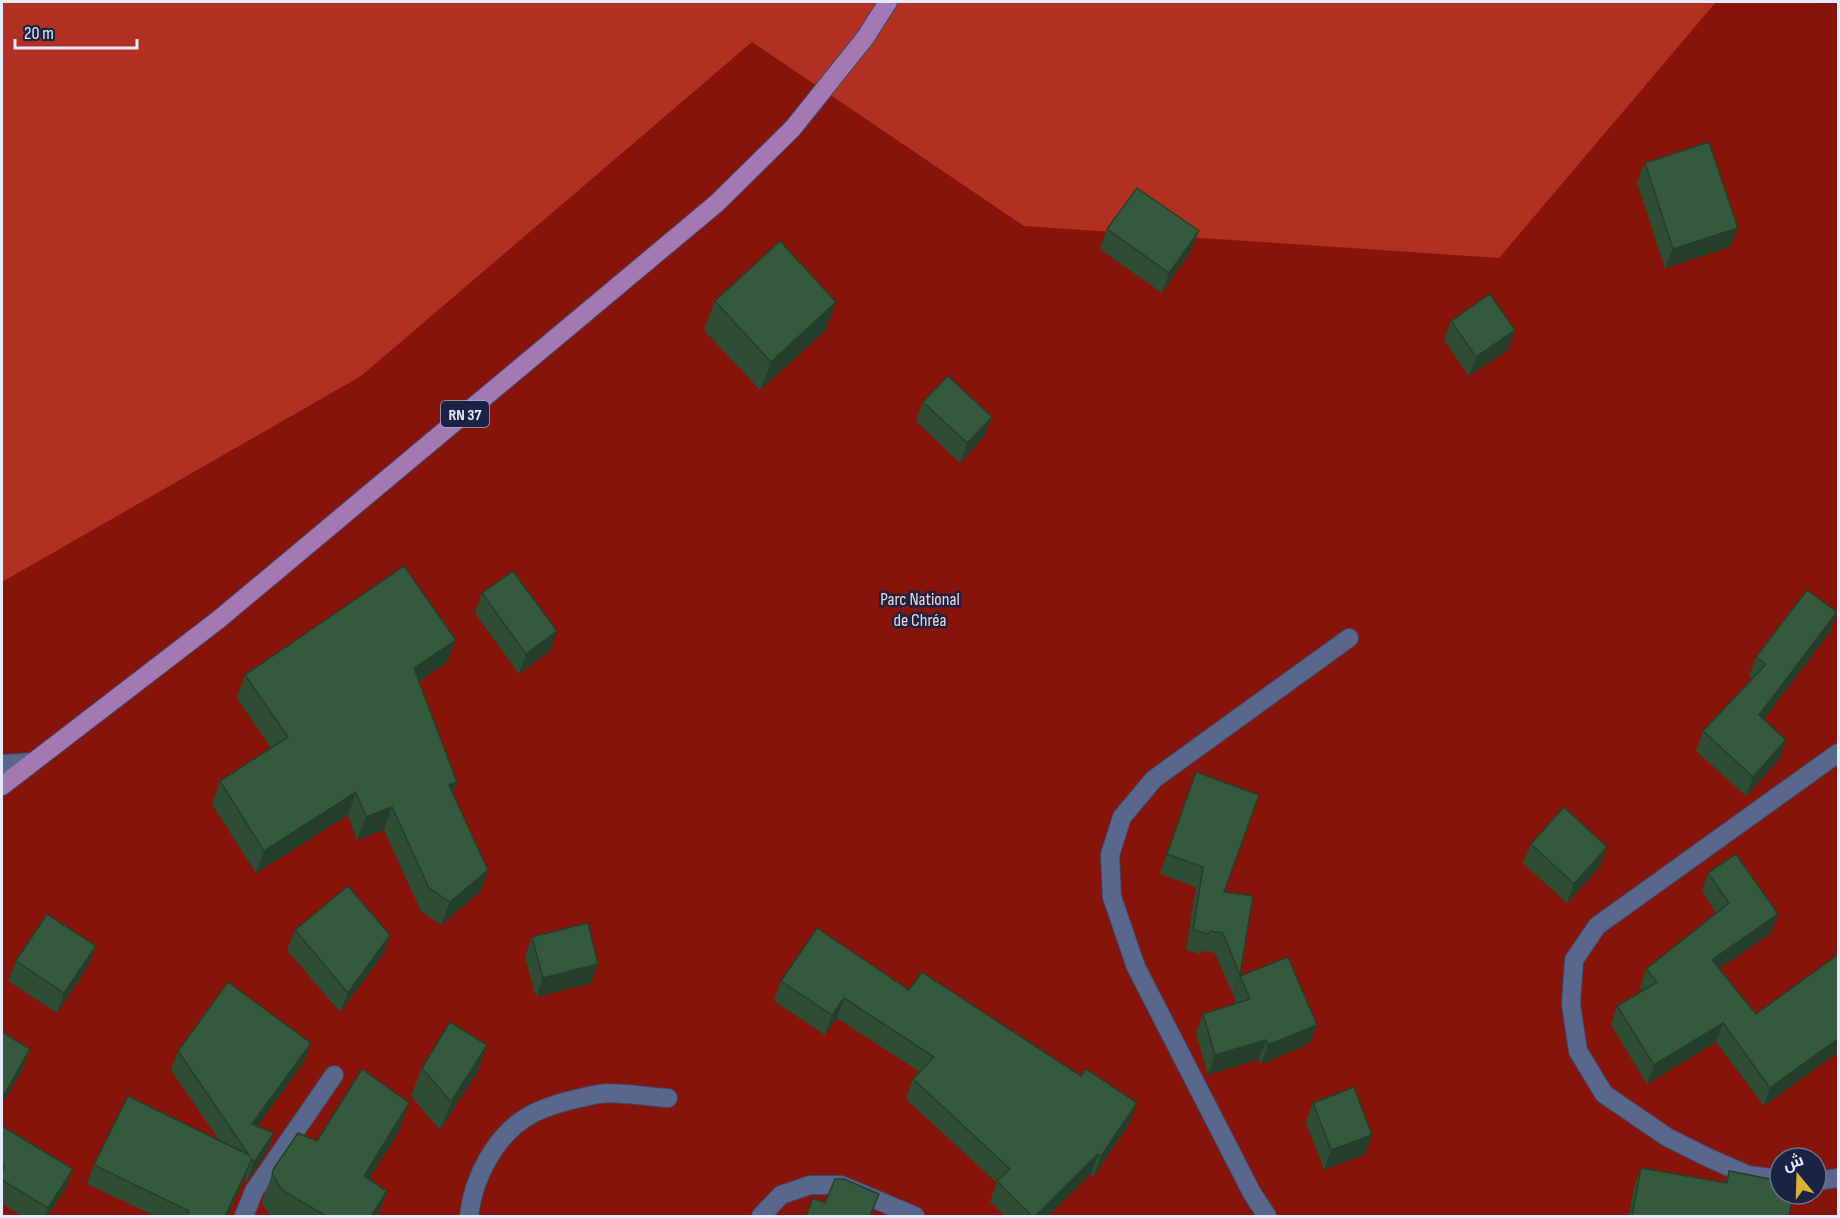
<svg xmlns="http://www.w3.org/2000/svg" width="1840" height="1218" viewBox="0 0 1840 1218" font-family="'Sofia Sans Condensed',Cairo,sans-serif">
  <rect width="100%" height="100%" fill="#232d4f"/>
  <path fill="#86140a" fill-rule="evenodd" d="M 2,2 L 1838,2 L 1838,1216 L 2,1216 ZM 1780,1158 L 1816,1158 L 1816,1194 L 1780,1194 Z"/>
  <path fill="#b13022" d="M 2,2 L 1716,2 L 1499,258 L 1024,226 L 752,42 L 361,376 L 2,582 Z"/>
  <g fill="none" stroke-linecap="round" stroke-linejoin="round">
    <g stroke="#414864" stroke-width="20">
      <g id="street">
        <path d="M 1780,1179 L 1748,1175 L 1709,1158 L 1667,1137 L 1604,1094 L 1578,1051 L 1571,1004 L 1574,960 L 1597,926 L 1838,753"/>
        <path d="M 1816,1181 L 1838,1178"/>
        <path d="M 244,1216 L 254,1191 L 334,1075"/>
        <path d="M 469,1216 C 473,1178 496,1133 532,1114 C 551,1104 578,1098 599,1094 C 617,1091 648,1097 668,1098"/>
        <path d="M 761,1216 L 781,1195 L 810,1185 L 841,1185 L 915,1216"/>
        <path d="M 1267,1216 L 1252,1193 L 1136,967 L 1112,897 L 1110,855 L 1122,817 L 1154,779 L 1349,638"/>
      </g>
    </g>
    <g stroke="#414864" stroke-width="20">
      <path id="secondary" d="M 2,764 L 33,762"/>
    </g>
    <g stroke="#414864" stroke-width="20">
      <path id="primary" d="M 2,786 L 218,620 L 717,203 L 793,128 L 865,38 L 888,2"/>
    </g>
    <use href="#street" stroke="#5a678d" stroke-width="18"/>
    <use href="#secondary" stroke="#5a678d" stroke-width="18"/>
    <use href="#primary" stroke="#a378b3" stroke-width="18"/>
  </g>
  <g fill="#2e4d34">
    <path d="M 1645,163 L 1730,247 L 1665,268 L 1637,182 Z"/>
    <path d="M 1107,229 L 1191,251 L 1162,293 L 1100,249 Z"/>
    <path d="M 715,301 L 826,330 L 760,390 L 704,330 Z"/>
    <path d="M 1451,321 L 1515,330 L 1508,350 L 1469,376 L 1444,340 Z"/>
    <path d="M 923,402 L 984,437 L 960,463 L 916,421 Z"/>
    <path d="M 482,593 L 550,651 L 519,674 L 475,613 Z"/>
    <path d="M 1830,632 L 1764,719 L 1779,760 L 1746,796 L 1696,751 L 1703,731 L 1752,678 L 1749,676 L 1756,657 Z"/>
    <path d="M 447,662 L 419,682 L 457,782 L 453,794 L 488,870 L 480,892 L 441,925 L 421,911 L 384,830 L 357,840 L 348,815 L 256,873 L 212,804 L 220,781 L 271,748 L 237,698 L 245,675 Z"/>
    <path d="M 1196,772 L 1224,892 L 1240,975 L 1233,995 L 1215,953 L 1202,951 L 1201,954 L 1186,950 L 1196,887 L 1160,874 Z"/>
    <path d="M 1531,844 L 1600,867 L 1567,903 L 1523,863 Z"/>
    <path d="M 1708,873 L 1778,914 L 1771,933 L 1719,969 L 1756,1014 L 1839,954 L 1764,1106 L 1716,1042 L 1647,1084 L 1611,1025 L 1617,1006 L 1642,991 L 1640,987 L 1646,969 L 1716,913 L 1702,891 Z"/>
    <path d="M 295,930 L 390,935 L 383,955 L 340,1012 L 287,950 Z"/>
    <path d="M 532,937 L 591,983 L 536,997 L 525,957 Z"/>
    <path d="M 16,961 L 89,965 L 57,1013 L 8,981 Z"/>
    <path d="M 1240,976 L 1317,1025 L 1309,1044 L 1261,1064 L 1259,1059 L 1208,1075 L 1196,1034 L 1203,1014 L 1236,1004 L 1233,996 Z"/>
    <path d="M 781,981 L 909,990 L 1081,1076 L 1130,1123 L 1094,1176 L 1091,1174 L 1048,1216 L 1005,1216 L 990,1201 L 997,1183 L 906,1099 L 913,1079 L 920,1072 L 837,1018 L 825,1035 L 774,1001 Z"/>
    <path d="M 487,1045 L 477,1073 L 440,1130 L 411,1096 L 422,1068 Z"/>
    <path d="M 178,1051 L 304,1062 L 257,1126 L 274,1133 L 267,1152 L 247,1181 L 245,1178 L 227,1216 L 155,1216 L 87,1184 L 94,1165 L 219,1140 L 171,1070 Z"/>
    <path d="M 1313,1103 L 1372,1135 L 1365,1154 L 1324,1170 L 1306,1122 Z"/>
    <path d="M 2,1126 L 73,1169 L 66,1188 L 48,1216 L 23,1216 L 2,1204 Z"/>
    <path d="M 399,1131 L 369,1180 L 387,1191 L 378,1216 L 271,1216 L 262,1203 L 274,1168 L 317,1141 Z"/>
    <path d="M 1641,1168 L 1725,1183 L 1729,1171 L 1789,1216 L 1629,1216 L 1634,1187 Z"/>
  </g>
  <g fill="#253e2b">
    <path d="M 1738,228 L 1730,247 L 1665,268 L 1673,249 Z"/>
    <path d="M 1199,231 L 1191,251 L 1162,293 L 1169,273 Z"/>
    <path d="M 836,302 L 826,330 L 760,390 L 771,362 Z"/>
    <path d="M 1515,330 L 1508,350 L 1469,376 L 1476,357 Z"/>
    <path d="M 992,417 L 984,437 L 960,463 L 967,443 Z"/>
    <path d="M 1837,612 L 1830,632 L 1752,735 L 1759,715 Z"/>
    <path d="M 557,631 L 550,651 L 519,674 L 526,654 Z"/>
    <path d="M 456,640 L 447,662 L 406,691 L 414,668 Z"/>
    <path d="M 1786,740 L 1779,760 L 1746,796 L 1753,777 Z"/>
    <path d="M 457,782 L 449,805 L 449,785 Z"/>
    <path d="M 356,792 L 348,815 L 256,873 L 264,851 Z"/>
    <path d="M 392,807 L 384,830 L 357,840 L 366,817 Z"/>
    <path d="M 1607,847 L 1600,867 L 1567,903 L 1574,884 Z"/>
    <path d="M 488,870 L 480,892 L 441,925 L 450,902 Z"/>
    <path d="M 1778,914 L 1771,933 L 1705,979 L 1712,960 Z"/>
    <path d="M 390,935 L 383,955 L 340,1012 L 348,993 Z"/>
    <path d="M 96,946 L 89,965 L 57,1013 L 64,993 Z"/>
    <path d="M 598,964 L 591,983 L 536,997 L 543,978 Z"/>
    <path d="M 844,998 L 837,1018 L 825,1035 L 832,1015 Z"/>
    <path d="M 1723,1023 L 1716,1042 L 1647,1084 L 1654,1065 Z"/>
    <path d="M 1317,1025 L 1309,1044 L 1261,1064 L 1268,1045 Z"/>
    <path d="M 1839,1038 L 1839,1052 L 1764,1106 L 1770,1088 Z"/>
    <path d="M 1266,1040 L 1259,1059 L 1208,1075 L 1215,1055 Z"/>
    <path d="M 311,1043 L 304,1062 L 245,1143 L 252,1124 Z"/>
    <path d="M 487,1045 L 477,1073 L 440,1130 L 451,1102 Z"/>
    <path d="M 30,1049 L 23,1069 L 2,1105 L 2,1098 Z"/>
    <path d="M 409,1103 L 399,1131 L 353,1205 L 364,1176 Z"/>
    <path d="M 1137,1103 L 1130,1123 L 1094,1176 L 1101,1156 Z"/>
    <path d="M 274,1133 L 267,1152 L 247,1181 L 254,1162 Z"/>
    <path d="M 1372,1135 L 1365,1154 L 1324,1170 L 1331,1150 Z"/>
    <path d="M 1098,1154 L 1091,1174 L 1048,1216 L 1035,1216 Z"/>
    <path d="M 252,1159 L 245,1178 L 227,1216 L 225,1216 Z"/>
    <path d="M 73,1169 L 66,1188 L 48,1216 L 45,1216 L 48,1208 Z"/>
    <path d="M 387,1191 L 378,1216 L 371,1216 Z"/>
  </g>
  <g fill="#35593d" stroke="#253e2b" stroke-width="1.5">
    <path d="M 1709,142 L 1738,228 L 1673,249 L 1645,163 Z"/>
    <path d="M 1137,188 L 1199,231 L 1169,273 L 1107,229 Z"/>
    <path d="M 780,241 L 836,302 L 771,362 L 715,301 Z"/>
    <path d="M 1490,294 L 1515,330 L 1476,357 L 1451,321 Z"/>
    <path d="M 948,376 L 992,417 L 967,443 L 923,402 Z"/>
    <path d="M 404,566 L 456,640 L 414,668 L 457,782 L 449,785 L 488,870 L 450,902 L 429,888 L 392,807 L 366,817 L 356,792 L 264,851 L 220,781 L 288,737 L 245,675 Z"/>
    <path d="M 513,571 L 557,631 L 526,654 L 482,593 Z"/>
    <path d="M 1807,590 L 1837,612 L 1759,715 L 1786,740 L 1753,777 L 1703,731 L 1766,664 L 1756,657 Z"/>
    <path d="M 1196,772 L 1259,795 L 1224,892 L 1253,896 L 1240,975 L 1223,933 L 1210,931 L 1209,934 L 1193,930 L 1203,867 L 1167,854 Z"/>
    <path d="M 1564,807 L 1607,847 L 1574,884 L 1531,844 Z"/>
    <path d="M 1736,854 L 1778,914 L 1712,960 L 1756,1014 L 1839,954 L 1839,1038 L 1770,1088 L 1723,1023 L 1654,1065 L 1617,1006 L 1657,982 L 1646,969 L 1729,903 L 1708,873 Z"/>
    <path d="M 348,886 L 390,935 L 348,993 L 295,930 Z"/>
    <path d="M 47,914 L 96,946 L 64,993 L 16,961 Z"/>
    <path d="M 588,923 L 598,964 L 543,978 L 532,937 Z"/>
    <path d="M 817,928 L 909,990 L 922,972 L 1081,1076 L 1086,1069 L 1137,1103 L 1101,1156 L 1098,1154 L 1035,1216 L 1032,1216 L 997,1181 L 1010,1169 L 913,1079 L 934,1057 L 844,998 L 832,1015 L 781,981 Z"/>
    <path d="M 1288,957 L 1317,1025 L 1268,1045 L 1266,1040 L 1215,1055 L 1203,1014 L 1250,999 L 1240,976 Z"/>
    <path d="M 228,982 L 311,1043 L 252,1124 L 274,1133 L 254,1162 L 252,1159 L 225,1216 L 186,1216 L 189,1211 L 94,1165 L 128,1096 L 249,1155 L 178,1051 Z"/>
    <path d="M 450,1022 L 487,1045 L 451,1102 L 422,1068 Z"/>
    <path d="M 2,1032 L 30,1049 L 2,1098 Z"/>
    <path d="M 362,1069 L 409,1103 L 364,1176 L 387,1191 L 371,1216 L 326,1216 L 282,1190 L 272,1174 L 274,1168 L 298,1133 L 317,1141 Z"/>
    <path d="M 1354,1087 L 1372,1135 L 1331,1150 L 1313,1103 Z"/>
    <path d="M 2,1126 L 73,1169 L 48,1208 L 2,1180 L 2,1172 L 5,1166 L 2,1163 Z"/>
    <path d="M 1641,1168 L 1727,1183 L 1729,1171 L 1780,1181 L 1780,1194 L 1793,1194 L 1789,1216 L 1632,1216 Z"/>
    <path d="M 835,1179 L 844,1179 L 879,1194 L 870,1216 L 806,1216 L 813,1198 L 825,1203 Z"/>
  </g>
  <g text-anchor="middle" stroke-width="5" stroke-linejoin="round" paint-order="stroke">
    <rect fill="#1a2344" stroke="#a7afc6" stroke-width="1.5" x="441" y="401" width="48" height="26" rx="4.5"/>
    <g font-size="16" font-weight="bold" fill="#e4ebfd">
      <text x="465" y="420">RN 37</text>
    </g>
    <g font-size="18" fill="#f7d5ce" stroke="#1a2344">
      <text x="920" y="605">Parc National<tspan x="920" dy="21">de Chréa</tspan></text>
    </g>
  </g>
  <rect width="1840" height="1218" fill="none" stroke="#e4ebfd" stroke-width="6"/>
  <g transform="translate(1798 1176) rotate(341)"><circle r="28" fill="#1a2344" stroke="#6b738e" stroke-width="1.5"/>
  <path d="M0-4.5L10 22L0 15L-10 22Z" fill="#dbb233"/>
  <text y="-9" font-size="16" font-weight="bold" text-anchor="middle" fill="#e4ebfd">ش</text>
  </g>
  <path d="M15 39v9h122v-9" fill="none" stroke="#e4ebfd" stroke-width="3"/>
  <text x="24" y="39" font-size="18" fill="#e4ebfd" stroke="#1a2344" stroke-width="4.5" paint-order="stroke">20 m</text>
</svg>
